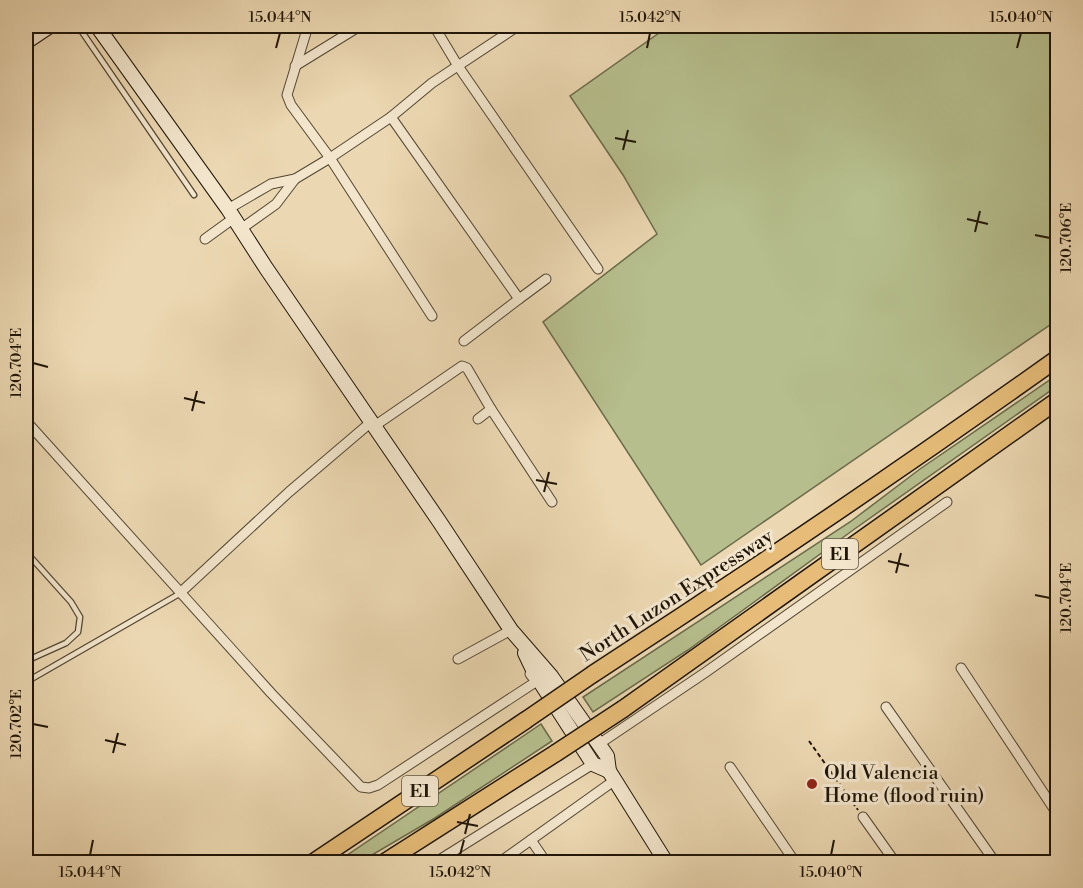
<svg xmlns="http://www.w3.org/2000/svg" width="1083" height="888" viewBox="0 0 1083 888" font-family="'Libre Bodoni',serif">
  <rect width="100%" height="100%" fill="#ebd7b1"/>
  <filter id="stains"><feTurbulence type="fractalNoise" baseFrequency=".00333" numOctaves="4"/><feColorMatrix values="0 0 0 0 .2 0 0 0 0 .09 0 0 0 0 .02 0 0 0 .5 -.17"/></filter>
  <radialGradient id="worn" r=".72"><stop offset=".6" stop-color="#630" stop-opacity="0"/><stop offset="1" stop-color="#630" stop-opacity=".3"/></radialGradient>
  <g fill="#b6be8d" stroke="#6a6a4a" stroke-width="1.5">
    <path d="M 669,26 L 1057,26 L 1057,320 L 701,565 L 543,322 L 657,234 L 623,175 L 570,96 Z"/>
    <path d="M 1057,375 L 1057,386 L 856,528 L 688,650 L 593,712 L 583,697 L 850,522 L 920,469 Z"/>
    <path d="M 541,724 L 552,741 L 435,818 L 360,862 L 337,862 Z"/>
  </g>
  <g fill="none" stroke-linecap="round" stroke-linejoin="round">
    <g stroke="#524632" stroke-width="7">
      <g id="lane">
        <path d="M 78,26 L 194,195"/>
        <path d="M 26,552 L 71,602 L 80,617 L 78,632 L 66,643 L 26,661"/>
        <path d="M 26,682 L 179,594"/>
      </g>
    </g>
    <g stroke="#524632" stroke-width="11">
      <g id="street">
        <path d="M 308,26 L 287,95 L 291,105 L 330,158 L 432,316"/>
        <path d="M 434,26 L 458,66 L 598,269"/>
        <path d="M 295,66 L 360,26"/>
        <path d="M 391,117 L 519,299 L 546,279"/>
        <path d="M 228,209 L 271,184 L 295,179 L 330,158 L 391,117 L 432,83 L 518,26"/>
        <path d="M 241,229 L 276,204 L 295,179"/>
        <path d="M 205,239 L 234,218"/>
        <path d="M 464,341 L 519,299"/>
        <path d="M 491,409 L 552,502"/>
        <path d="M 26,421 L 271,693 L 361,787 L 369,788 L 378,785 L 534,683 L 534,679 L 530,674"/>
        <path d="M 373,427 L 462,366 L 467,368 L 491,409 L 478,419"/>
        <path d="M 180,593 L 289,492 L 370,423"/>
        <path d="M 458,659 L 511,630"/>
        <path d="M 961,668 L 1058,815"/>
        <path d="M 886,707 L 995,862"/>
        <path d="M 599,744 L 706,672 L 947,502"/>
        <path d="M 730,767 L 795,862"/>
        <path d="M 863,817 L 895,862"/>
        <path d="M 531,840 L 546,862"/>
        <path d="M 436,862 L 593,764"/>
        <path d="M 500,862 L 615,780"/>
      </g>
    </g>
    <g stroke="#1f1507" stroke-width="16">
      <g id="secondary">
        <path d="M 97,26 L 228,209 L 266,268 L 439,521 L 511,630 L 551,676 L 607,756 L 609,771 L 666,862"/>
        <path d="M 26,42 L 50,26"/>
        <path d="M 525,653 L 535,674 L 593,764 L 609,771"/>
      </g>
    </g>
    <g stroke="#1f1507" stroke-width="19">
      <g id="highway">
        <path d="M 593,674 C 750,572 905,467 1058,358"/>
        <path d="M 623,709 L 1058,400"/>
        <path d="M 314,862 L 526,720"/>
        <path d="M 385,862 L 556,753"/>
      </g>
    </g>
    <path stroke="#1f1507" stroke-width="2" stroke-dasharray="4.5 3" stroke-linecap="butt" d="M 809,741 L 858,810"/>
    <use href="#lane" stroke="#f2e5cc" stroke-width="4.5"/>
    <use href="#street" stroke="#f2e5cc" stroke-width="9"/>
    <use href="#secondary" stroke="#f2e5cc" stroke-width="14"/>
    <use href="#highway" stroke="#e6bc78" stroke-width="16"/>
    <g stroke="#1f1507" stroke-width="19" stroke-linecap="butt">
      <g id="highway-bridge">
        <path d="M 526,720 L 593,674"/>
        <path d="M 556,753 L 623,709"/>
      </g>
    </g>
    <use href="#highway-bridge" stroke="#e6bc78" stroke-width="16"/>
  </g>
  <path fill="none" stroke="#1f1507" stroke-width="2" d="M 276,48 L 280,33M 647,48 L 650,33M 1017,48 L 1021,33M 615,138 L 636,142M 623,150 L 628,130M 967,219 L 988,224M 975,232 L 980,211M 1035,235 L 1050,238M 33,363 L 48,367M 184,398 L 205,403M 192,411 L 197,391M 536,480 L 557,484M 544,492 L 549,472M 888,561 L 909,566M 896,573 L 901,553M 1035,595 L 1050,598M 33,724 L 48,727M 105,740 L 126,745M 113,753 L 118,733M 457,822 L 478,826M 465,834 L 470,814M 90,855 L 93,840M 460,855 L 464,840M 831,855 L 834,840"/>
  <circle fill="#8f2418" stroke="#f2e5cc" stroke-width="2" cx="812" cy="784" r="6"/>
  <g text-anchor="middle" stroke-width="6" stroke-linejoin="round" paint-order="stroke">
    <g fill="#f2e5cc" stroke="#5e5342" stroke-width="1.5">
      <rect x="822" y="539" width="36" height="30" rx="4.5"/>
      <rect x="402" y="776" width="36" height="30" rx="4.5"/>
    </g>
    <g font-size="18" font-weight="bold" fill="#1f1507">
      <text x="840" y="560">E1</text>
      <text x="420" y="797">E1</text>
    </g>
    <g font-size="20" fill="#1f1507" stroke="#f2e5cc">
      <text transform="translate(676 595) rotate(-33)" y="7">North Luzon Expressway</text>
    </g>
    <g font-size="20" fill="#1f1507" stroke="#f2e5cc" text-anchor="start">
      <text x="824" y="779">Old Valencia<tspan x="824" dy="23">Home (flood ruin)</tspan></text>
    </g>
  </g>
  <rect width="1083" height="888" fill="none" stroke="#ebd7b1" stroke-width="66"/>
  <rect x="33" y="33" width="1017" height="822" fill="none" stroke="#1f1507" stroke-width="2"/>
  <g font-size="15" text-anchor="middle" fill="#1f1507">
    <text x="280" y="22">15.044°N</text>
    <text x="650" y="22">15.042°N</text>
    <text x="1021" y="22">15.040°N</text>
    <text transform="translate(1066 238) rotate(-90)" y="5">120.706°E</text>
    <text transform="translate(16 363) rotate(-90)" y="5">120.704°E</text>
    <text transform="translate(1066 598) rotate(-90)" y="5">120.704°E</text>
    <text transform="translate(16 724) rotate(-90)" y="5">120.702°E</text>
    <text x="90" y="877">15.044°N</text>
    <text x="460" y="877">15.042°N</text>
    <text x="831" y="877">15.040°N</text>
  </g>
  <rect width="100%" height="100%" filter="url(#stains)"/>
  <rect width="100%" height="100%" fill="url(#worn)"/>
</svg>
